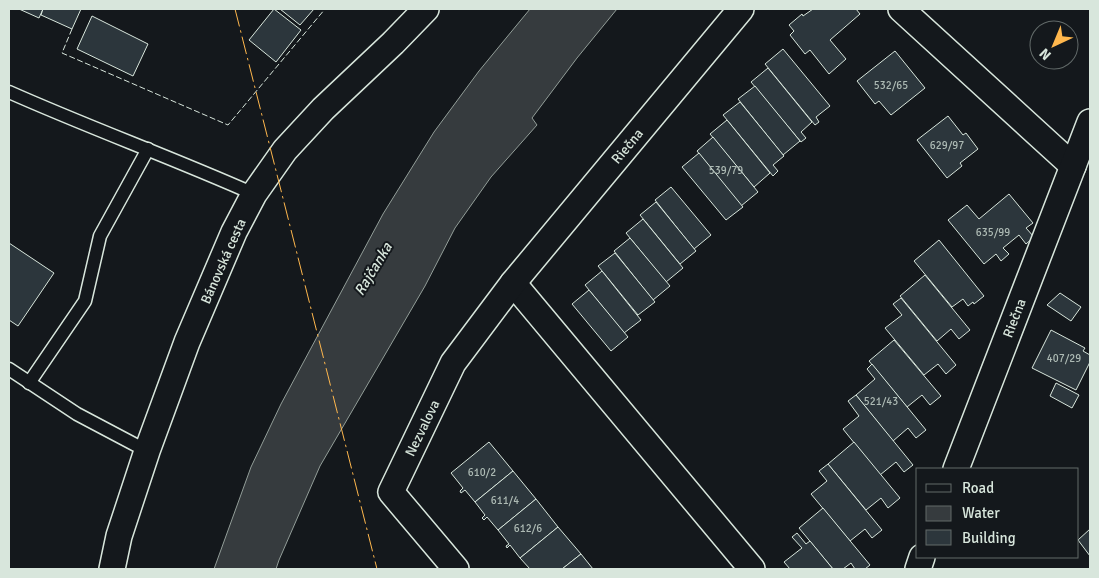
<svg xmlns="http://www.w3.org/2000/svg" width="1099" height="578" viewBox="0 0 1099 578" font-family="Signika,sans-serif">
  <rect width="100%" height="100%" fill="#14181c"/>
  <path fill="#363b3e" stroke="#939e99" d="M 530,9 L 617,9 L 577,58 L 532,118 L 537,125 L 491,177 L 455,228 L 425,286 L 320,466 L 279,560 L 276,569 L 214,569 L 251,467 L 281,404 L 383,214 L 434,132 L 479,71 Z"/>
  <g fill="#2c363c" stroke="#d8e6dc">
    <path d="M 19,9 L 43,9 L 39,18 Z"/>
    <path d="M 43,9 L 81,9 L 72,29 L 41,15 Z"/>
    <path d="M 274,9 L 301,30 L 276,62 L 249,40 Z"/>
    <path d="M 280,9 L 314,9 L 300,25 Z"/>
    <path d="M 813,9 L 856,9 L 860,14 L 830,40 L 846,59 L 829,74 L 810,50 L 805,54 L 790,35 L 794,31 L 789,25 L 802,14 L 803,16 Z"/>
    <path d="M 92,16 L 148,44 L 133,76 L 77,49 Z"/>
    <path d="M 783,49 L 830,106 L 816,117 L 819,122 L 815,125 L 765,64 Z"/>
    <path d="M 895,51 L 925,88 L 891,115 L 879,101 L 875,104 L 857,81 Z"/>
    <path d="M 768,68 L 812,122 L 801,132 L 806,138 L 801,142 L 751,82 Z"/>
    <path d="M 755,86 L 800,141 L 783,155 L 738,99 Z"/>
    <path d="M 740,102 L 784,156 L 773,165 L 778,171 L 773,176 L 723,115 Z"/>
    <path d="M 948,116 L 963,135 L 966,133 L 978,149 L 960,163 L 962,166 L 947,178 L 917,140 Z"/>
    <path d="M 727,120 L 770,173 L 754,187 L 710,134 Z"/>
    <path d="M 713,137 L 758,192 L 741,206 L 697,151 Z"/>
    <path d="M 699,153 L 743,207 L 726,220 L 682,167 Z"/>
    <path d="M 671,187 L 711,235 L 694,249 L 655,200 Z"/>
    <path d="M 1009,194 L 1033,223 L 1026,228 L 1034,237 L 1026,244 L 1019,235 L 1003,248 L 1009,254 L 1001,261 L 996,254 L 984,264 L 948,220 L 967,205 L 979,219 Z"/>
    <path d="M 656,202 L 696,251 L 680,264 L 640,215 Z"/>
    <path d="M 643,219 L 683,268 L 666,282 L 626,233 Z"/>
    <path d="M 630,238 L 670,286 L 653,300 L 614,251 Z"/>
    <path d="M 939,240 L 984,296 L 974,304 L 973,302 L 968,306 L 963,299 L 952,307 L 914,261 Z"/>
    <path d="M 9,243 L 54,273 L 18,326 L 9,320 Z"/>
    <path d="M 615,253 L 655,302 L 638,315 L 598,266 Z"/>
    <path d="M 602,271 L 641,320 L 624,333 L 585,285 Z"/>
    <path d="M 925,275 L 970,330 L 959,339 L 951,329 L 937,341 L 900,296 Z"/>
    <path d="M 589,290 L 628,337 L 611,351 L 572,304 Z"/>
    <path d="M 1060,293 L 1081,307 L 1071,321 L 1047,305 Z"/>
    <path d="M 901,298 L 956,365 L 946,374 L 938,364 L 924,375 L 885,328 L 902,315 L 893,304 Z"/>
    <path d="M 1051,330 L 1085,348 L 1083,351 L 1090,355 L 1090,362 L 1076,390 L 1032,368 Z"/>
    <path d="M 894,340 L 941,396 L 930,405 L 922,395 L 907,407 L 869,361 Z"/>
    <path d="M 872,364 L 926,430 L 916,438 L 908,428 L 893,441 L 856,395 L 875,379 L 867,369 Z"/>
    <path d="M 1056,383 L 1079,395 L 1072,408 L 1050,396 Z"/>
    <path d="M 856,395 L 913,465 L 904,472 L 896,462 L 880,475 L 843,429 L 859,416 L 848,401 Z"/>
    <path d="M 489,442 L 513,471 L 475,502 L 465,490 L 461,493 L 460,491 L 463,488 L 451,473 Z"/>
    <path d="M 854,442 L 900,498 L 888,508 L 881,498 L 866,510 L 828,464 Z"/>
    <path d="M 828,464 L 882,530 L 872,538 L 865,529 L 850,541 L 811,494 L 827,481 L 819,471 Z"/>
    <path d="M 513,471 L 536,499 L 498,530 L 487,517 L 484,520 L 482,518 L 485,515 L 475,502 Z"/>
    <path d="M 536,499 L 558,527 L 520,558 L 510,545 L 507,548 L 506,546 L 509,544 L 498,530 Z"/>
    <path d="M 823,508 L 870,565 L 865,569 L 855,569 L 851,563 L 843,569 L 833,569 L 799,528 Z"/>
    <path d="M 558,527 L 581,554 L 562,569 L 530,569 L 520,558 Z"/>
    <path d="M 1090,529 L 1090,556 L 1078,540 Z"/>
    <path d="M 797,533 L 806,544 L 810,541 L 833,569 L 790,569 L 784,562 L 802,548 L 792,537 Z"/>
    <path d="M 581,554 L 593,569 L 562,569 Z"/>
  </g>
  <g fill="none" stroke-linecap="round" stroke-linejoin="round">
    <g stroke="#d8e6dc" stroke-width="15">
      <g id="service">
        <path d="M 9,92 C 90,128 173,158 254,194"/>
        <path d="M 9,369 L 77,414 L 147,451"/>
        <path d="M 29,383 L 85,301 L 100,236 L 148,149"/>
      </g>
    </g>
    <g stroke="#d8e6dc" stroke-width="28">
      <g id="minor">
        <path d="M 901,9 L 1073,166"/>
        <path d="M 513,283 L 752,569"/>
        <path d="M 956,469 L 1090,122"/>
        <path d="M 112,569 L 119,536 L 147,451 L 187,342 L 234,232 L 254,194 L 285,150 L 323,109 L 393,43 L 426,9"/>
        <path d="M 456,569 L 391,492 L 453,363 L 513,283 L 741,9"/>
        <path d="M 918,569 L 922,557"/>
      </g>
    </g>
    <use href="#service" stroke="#14181c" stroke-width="12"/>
    <use href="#minor" stroke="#14181c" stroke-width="25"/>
    <path stroke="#d8e6dc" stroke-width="1" stroke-dasharray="6 2.5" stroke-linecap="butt" d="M 72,29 L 62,53 L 228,125 L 325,9"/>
    <path stroke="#ffb74d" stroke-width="1" stroke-dasharray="18 4 2.5 4" stroke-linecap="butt" d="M 235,9 L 377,569"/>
  </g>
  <g text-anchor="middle" stroke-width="4" stroke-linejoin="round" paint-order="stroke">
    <g font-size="11" fill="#adbab4">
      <text x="891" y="89">532/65</text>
      <text x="947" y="149">629/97</text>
      <text x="726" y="174">539/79</text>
      <text x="993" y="236">635/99</text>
      <text x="1064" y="362">407/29</text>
      <text x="881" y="405">521/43</text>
      <text x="482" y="476">610/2</text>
      <text x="505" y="504">611/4</text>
      <text x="528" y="532">612/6</text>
    </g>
    <g font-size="14" fill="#d8e6dc" stroke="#14181c">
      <text transform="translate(627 146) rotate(-50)" y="5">Riečna</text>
      <text transform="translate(223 261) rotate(-66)" y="5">Bánovská cesta</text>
      <text transform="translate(1014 318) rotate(-69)" y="5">Riečna</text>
      <text transform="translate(422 428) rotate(-64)" y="5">Nezvalova</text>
    </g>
    <g font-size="15" font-style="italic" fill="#d8e6dc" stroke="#14181c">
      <text transform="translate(373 269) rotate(-59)" y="5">Rajčanka</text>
    </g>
  </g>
  <rect width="1099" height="578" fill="none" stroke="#d8e6dc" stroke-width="20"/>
  <rect x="916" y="468" width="162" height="90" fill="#14181c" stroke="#626a69"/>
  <rect x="926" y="484" width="25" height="8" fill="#14181c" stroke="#626a69"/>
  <text x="962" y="493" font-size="15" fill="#d8e6dc">Road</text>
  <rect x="926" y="506" width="25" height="15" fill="#363b3e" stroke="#626a69"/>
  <text x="962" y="518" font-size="15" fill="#d8e6dc">Water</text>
  <rect x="926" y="530" width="25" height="15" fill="#2c363c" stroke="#626a69"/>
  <text x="962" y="543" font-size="15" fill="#d8e6dc">Building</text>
  <g transform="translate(1054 45) rotate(224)"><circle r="24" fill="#14181c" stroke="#626a69"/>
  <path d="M0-4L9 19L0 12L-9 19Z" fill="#ffb74d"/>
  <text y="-8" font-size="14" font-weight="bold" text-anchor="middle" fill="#d8e6dc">N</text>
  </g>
</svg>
